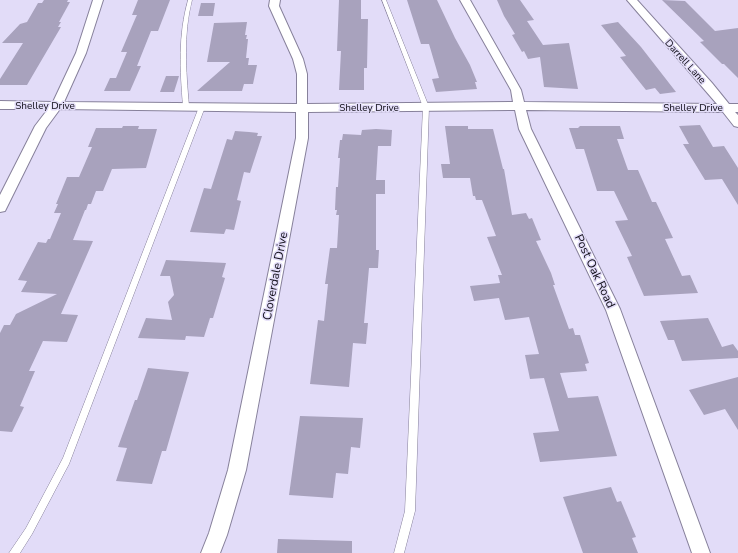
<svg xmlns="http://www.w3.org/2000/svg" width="738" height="553" viewBox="0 0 738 553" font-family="'Nunito Sans',sans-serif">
  <rect width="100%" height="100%" fill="#e2dcf8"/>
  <g fill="#a8a2bd">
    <path d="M 44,0 L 68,0 L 67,2 L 70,2 L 59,22 L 61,22 L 58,27 L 61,27 L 27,85 L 0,85 L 0,79 L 23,43 L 2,43 L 20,24 L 27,22 L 38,3 L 42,3 Z"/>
    <path d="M 138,0 L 170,0 L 158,31 L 151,31 L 137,66 L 141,66 L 130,91 L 104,91 L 110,78 L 116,78 L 127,52 L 121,52 L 136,17 L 137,15 L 132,15 Z"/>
    <path d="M 339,0 L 361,0 L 361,19 L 368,19 L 367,68 L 364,68 L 364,90 L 339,90 L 341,51 L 337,51 Z"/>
    <path d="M 407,0 L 437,0 L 455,38 L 470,65 L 477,82 L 475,82 L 477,89 L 436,92 L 432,79 L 439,78 L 429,44 L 421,44 Z"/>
    <path d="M 497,0 L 520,0 L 534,20 L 527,21 L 543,45 L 569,43 L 578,89 L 544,87 L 540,57 L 528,59 L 524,51 L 522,52 L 512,35 L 515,34 L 504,16 Z"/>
    <path d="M 662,0 L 685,1 L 715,31 L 738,28 L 738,78 L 724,64 L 722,64 L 700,42 L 704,41 Z"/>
    <path d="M 201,3 L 215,3 L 213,16 L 198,16 Z"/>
    <path d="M 247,22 L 245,35 L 247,35 L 246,39 L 248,39 L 246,58 L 249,58 L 248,65 L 257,65 L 253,84 L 244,84 L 242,91 L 197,91 L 230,62 L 207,62 L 214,23 Z"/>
    <path d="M 618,22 L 641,47 L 676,92 L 660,94 L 655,88 L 646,90 L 638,80 L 620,57 L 626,56 L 601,25 Z"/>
    <path d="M 166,76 L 179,76 L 174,92 L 160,92 Z"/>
    <path d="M 700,125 L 713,147 L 724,146 L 738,168 L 738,205 L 722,179 L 705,180 L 683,144 L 689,144 L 679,126 Z"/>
    <path d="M 123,126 L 139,126 L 138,129 L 157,129 L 146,168 L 112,169 L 103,191 L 96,191 L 91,204 L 88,204 L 86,210 L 85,210 L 73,240 L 93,241 L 61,314 L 78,315 L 67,342 L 43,341 L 29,371 L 35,371 L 20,406 L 24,407 L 12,432 L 0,431 L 0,333 L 4,325 L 10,325 L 16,314 L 57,294 L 21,292 L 27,281 L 18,280 L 38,242 L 46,243 L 48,239 L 50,239 L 61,213 L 54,213 L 58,204 L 56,204 L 67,177 L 79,177 L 92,147 L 88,147 L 96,128 L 122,128 Z"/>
    <path d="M 445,126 L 468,126 L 468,129 L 493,129 L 503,169 L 504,169 L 512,215 L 526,213 L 529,219 L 532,218 L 541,240 L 536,241 L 551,273 L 555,285 L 553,285 L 569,329 L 573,328 L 575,335 L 580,335 L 589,363 L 585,364 L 587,371 L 560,373 L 568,398 L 598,396 L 617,456 L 540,462 L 533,433 L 559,431 L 544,378 L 530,379 L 525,355 L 539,354 L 529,317 L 505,320 L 499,298 L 474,301 L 470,286 L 500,283 L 498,275 L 502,275 L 487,237 L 496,236 L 482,200 L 476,200 L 475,196 L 473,196 L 470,178 L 443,178 L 441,164 L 450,164 Z"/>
    <path d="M 580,126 L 620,126 L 624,139 L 617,139 L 628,170 L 638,170 L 652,202 L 656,202 L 673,238 L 665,239 L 682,276 L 690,275 L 698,293 L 644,296 L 627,257 L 632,256 L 615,221 L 628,220 L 614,191 L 597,191 L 584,149 L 576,149 L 569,128 L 578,128 Z"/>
    <path d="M 376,129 L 392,130 L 391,146 L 378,146 L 376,180 L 385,180 L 385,194 L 376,194 L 376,250 L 379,250 L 378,268 L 369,268 L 364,323 L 368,323 L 366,344 L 353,343 L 349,387 L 310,384 L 318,320 L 324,321 L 328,284 L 325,284 L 330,248 L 337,248 L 339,215 L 336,215 L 337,210 L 335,210 L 336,187 L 338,187 L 340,158 L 338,158 L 340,140 L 342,140 L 343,134 L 361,135 L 362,130 Z"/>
    <path d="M 235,131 L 249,132 L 258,133 L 257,136 L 262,136 L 250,173 L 244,172 L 237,200 L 241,201 L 234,230 L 226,229 L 224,234 L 190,232 L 204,188 L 211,189 L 227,139 L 232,140 Z"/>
    <path d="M 166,260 L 226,263 L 222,277 L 225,278 L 213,318 L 210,318 L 204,337 L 186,336 L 185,340 L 138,338 L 146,318 L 172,320 L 168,302 L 174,295 L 170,276 L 160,276 Z"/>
    <path d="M 708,318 L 722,347 L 733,344 L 738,351 L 738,358 L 682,361 L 674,340 L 668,340 L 660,321 Z"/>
    <path d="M 148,368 L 189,372 L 166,451 L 162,451 L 152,484 L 116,481 L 127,448 L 118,447 L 135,400 L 137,400 Z"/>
    <path d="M 738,377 L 738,430 L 725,409 L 704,415 L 689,390 Z"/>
    <path d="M 300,416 L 363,418 L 360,448 L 351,447 L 348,474 L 336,473 L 333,498 L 289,495 Z"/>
    <path d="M 611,487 L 617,502 L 621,501 L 636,537 L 632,538 L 638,553 L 583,553 L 563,497 Z"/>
    <path d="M 278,539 L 352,541 L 352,553 L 277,553 Z"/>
  </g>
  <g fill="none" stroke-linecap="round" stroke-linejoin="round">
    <g stroke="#87819b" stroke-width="1">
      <g id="service">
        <path d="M 188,0 L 192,0 C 183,35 186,70 189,106 L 186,108 L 183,106 C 180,70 178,35 188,0 Z"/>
        <path d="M 382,0 L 386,0 L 429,107 L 415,511 L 404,553 L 394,553 L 405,511 L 423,107 Z"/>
        <path d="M 202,105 L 205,107 L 69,464 L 32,534 L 20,553 L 9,553 L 26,528 L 63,458 L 199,107 Z"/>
      </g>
    </g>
    <g stroke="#87819b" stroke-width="2">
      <path id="minor" d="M 93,0 L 103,0 L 86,53 L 64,102 L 297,104 L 297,74 L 293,59 L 269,6 L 270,0 L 280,0 L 279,6 L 303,59 L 307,74 L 307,104 L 513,102 L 511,90 L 460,0 L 470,0 L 521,90 L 524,102 L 717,104 L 627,0 L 637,0 L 712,83 L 729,104 L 738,104 L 738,112 L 735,112 L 738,115 L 738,127 L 734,126 L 723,112 L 526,110 L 531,129 L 620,309 L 710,553 L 692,553 L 606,310 L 519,129 L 515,110 L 308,112 L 308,138 L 246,470 L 227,535 L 220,553 L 201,553 L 209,533 L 228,470 L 296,138 L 296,112 L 60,109 L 46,128 L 5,211 L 0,212 L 0,195 L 35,126 L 48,109 L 0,109 L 0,101 L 53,102 L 76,53 Z"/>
    </g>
    <use href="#service" fill="#fff" fill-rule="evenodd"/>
    <use href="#minor" fill="#fff" fill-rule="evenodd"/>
  </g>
  <g text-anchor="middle" stroke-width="3" stroke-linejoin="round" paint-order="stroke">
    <g font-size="10" fill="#0f0d16" stroke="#e2dcf8">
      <text transform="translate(686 61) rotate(48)" y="4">Darrell Lane</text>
      <text x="45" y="109">Shelley Drive</text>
      <text x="369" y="111">Shelley Drive</text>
      <text x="693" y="111">Shelley Drive</text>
    </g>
    <g font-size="12" fill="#0f0d16" stroke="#e2dcf8">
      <text transform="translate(595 271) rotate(65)" y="4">Post Oak Road</text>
      <text transform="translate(275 276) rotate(-79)" y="4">Cloverdale Drive</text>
    </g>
  </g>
</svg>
